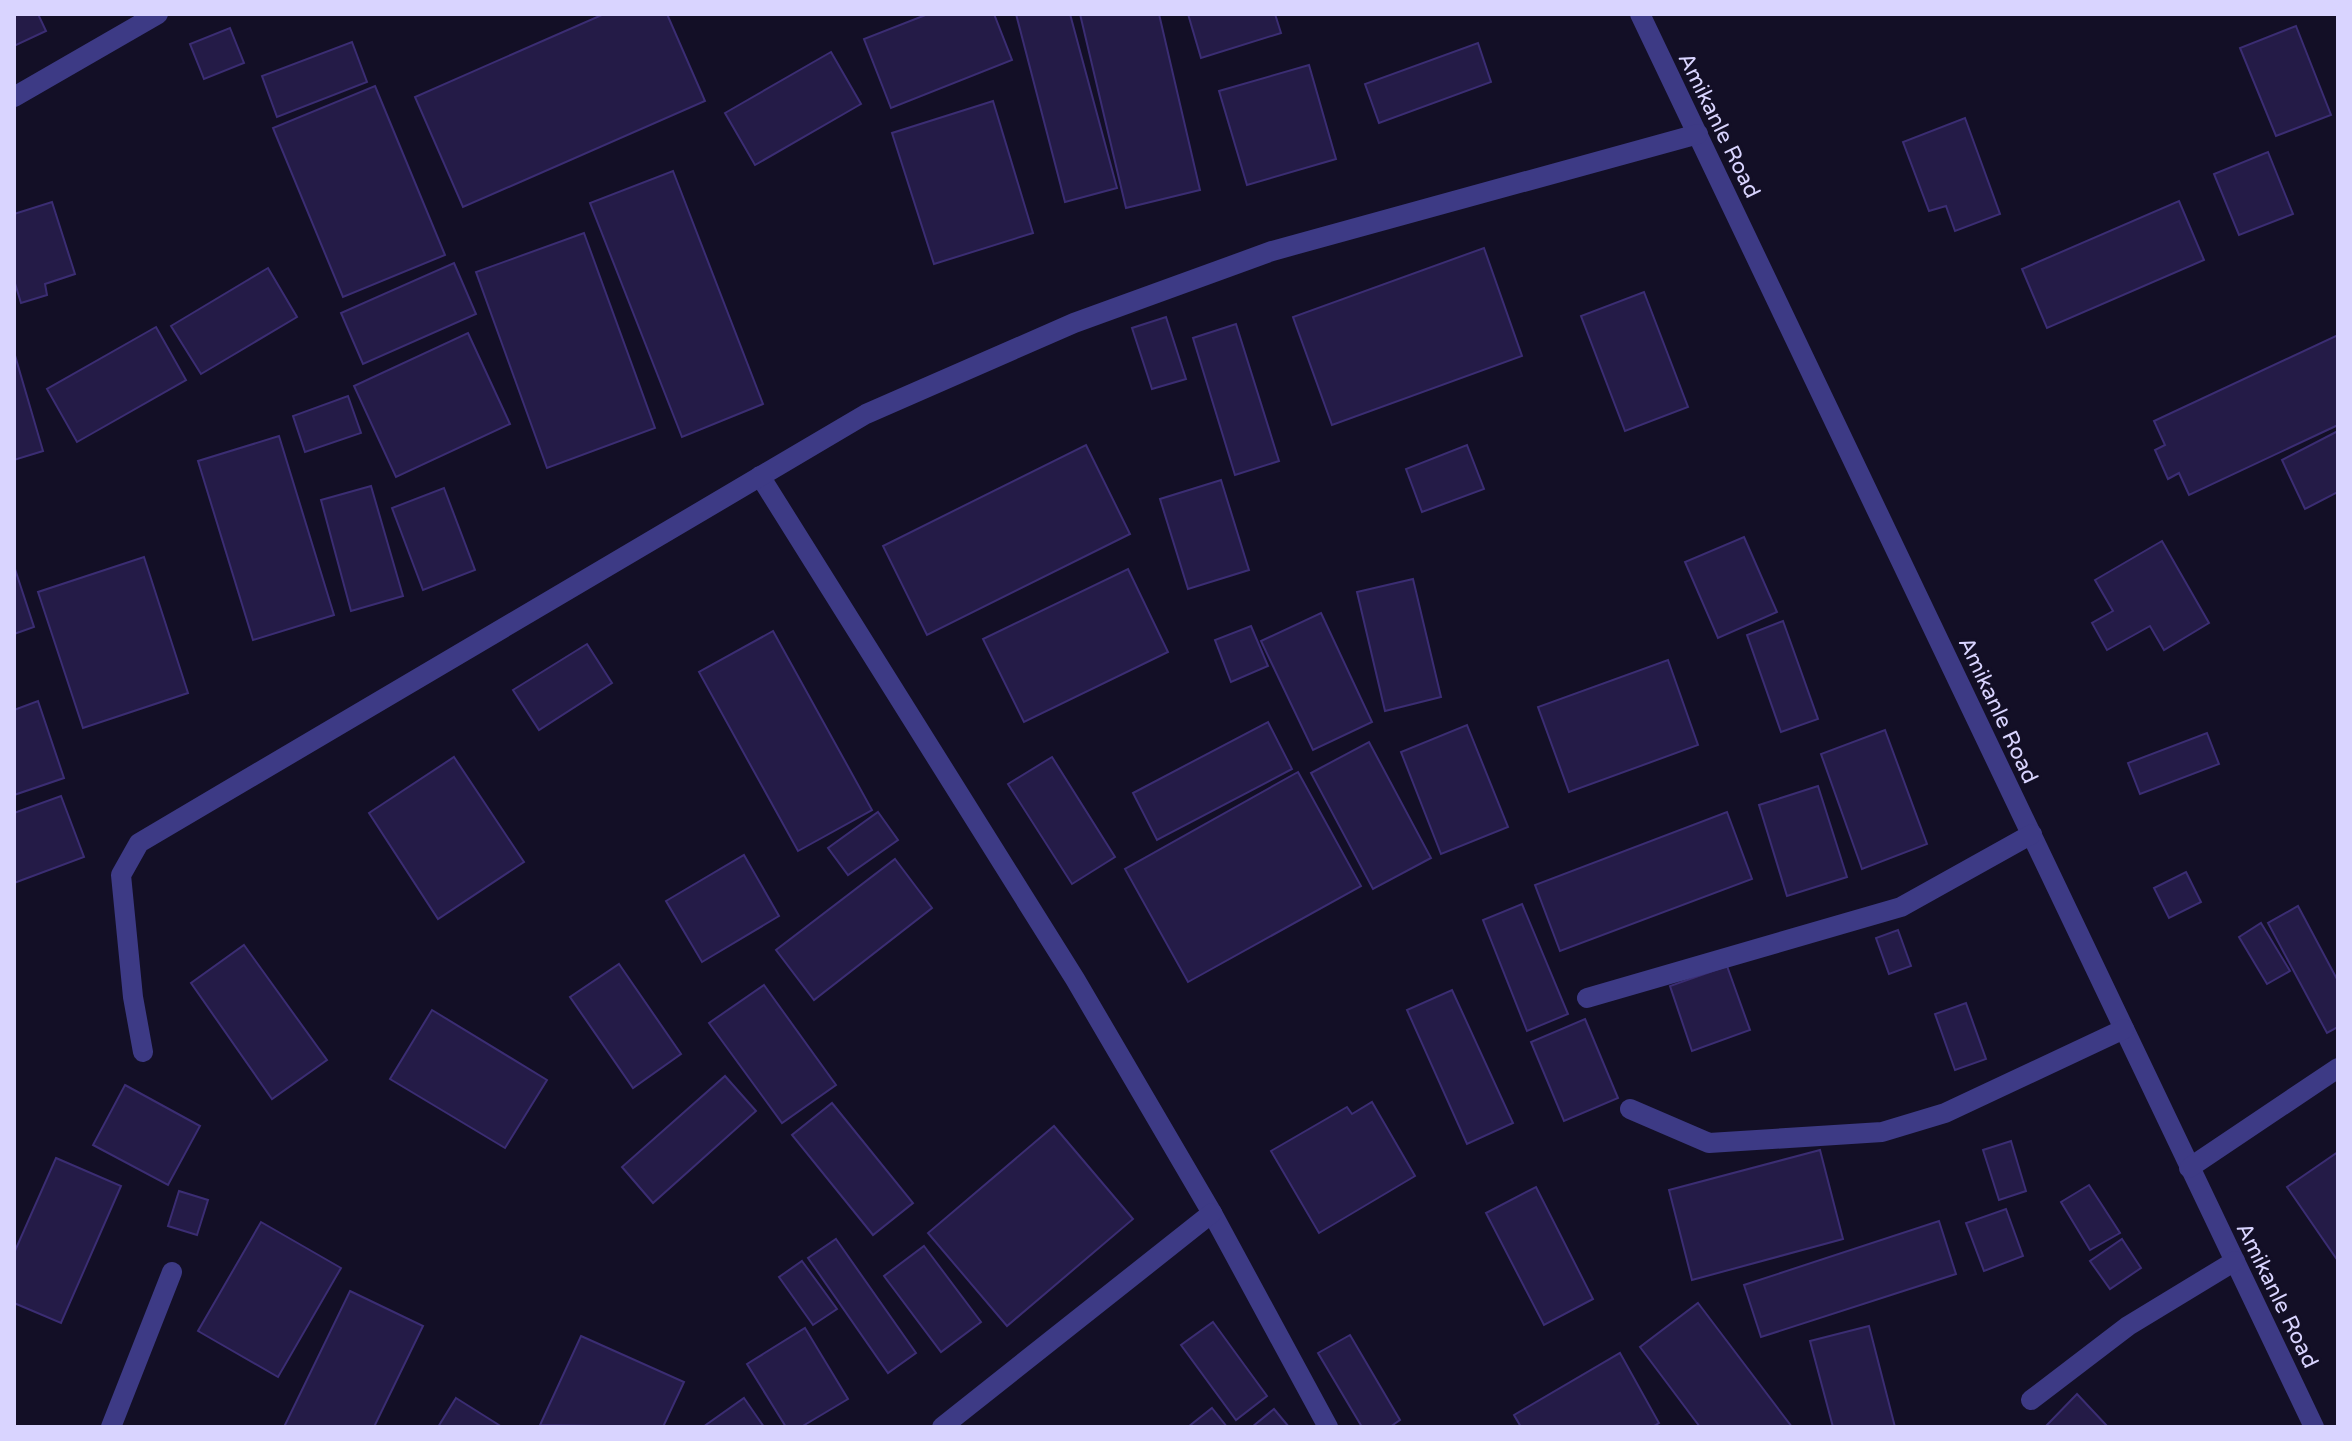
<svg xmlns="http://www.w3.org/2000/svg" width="2352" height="1441" viewBox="0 0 2352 1441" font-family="'Varela Round',sans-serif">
  <rect width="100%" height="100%" fill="#130f26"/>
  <g fill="#241b47" stroke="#3b2d73" stroke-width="2">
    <path d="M 14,14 L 38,14 L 46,31 L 14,46 Z"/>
    <path d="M 604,14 L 667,14 L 705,101 L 463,207 L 415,97 Z"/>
    <path d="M 928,14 L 994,14 L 1012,60 L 891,108 L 864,39 Z"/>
    <path d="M 1016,14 L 1070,14 L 1117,188 L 1065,202 Z"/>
    <path d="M 1080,14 L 1159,14 L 1200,190 L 1126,208 Z"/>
    <path d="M 1188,14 L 1275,14 L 1281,33 L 1201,58 Z"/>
    <path d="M 2296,26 L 2331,115 L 2276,136 L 2240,48 Z"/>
    <path d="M 230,28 L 244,63 L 204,79 L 190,44 Z"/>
    <path d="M 352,42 L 367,82 L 277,117 L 262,76 Z"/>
    <path d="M 1478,43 L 1491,82 L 1379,123 L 1365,84 Z"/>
    <path d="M 831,52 L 861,104 L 755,165 L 725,113 Z"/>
    <path d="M 1309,65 L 1336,159 L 1247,185 L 1219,91 Z"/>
    <path d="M 375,86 L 445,255 L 343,297 L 273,128 Z"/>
    <path d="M 993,101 L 1033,233 L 934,264 L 892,133 Z"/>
    <path d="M 1965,118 L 2000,214 L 1955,231 L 1946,206 L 1929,211 L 1903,142 Z"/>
    <path d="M 2268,152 L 2293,214 L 2239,235 L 2214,174 Z"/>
    <path d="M 673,171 L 763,404 L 682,437 L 590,203 Z"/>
    <path d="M 2179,201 L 2204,260 L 2047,328 L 2022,269 Z"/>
    <path d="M 52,202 L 75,274 L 45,284 L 47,295 L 21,303 L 14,280 L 14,214 Z"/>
    <path d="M 584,233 L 655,428 L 547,468 L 476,272 Z"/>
    <path d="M 1484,248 L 1522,356 L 1332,425 L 1293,317 Z"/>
    <path d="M 454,263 L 476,314 L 363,364 L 341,313 Z"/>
    <path d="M 268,268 L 297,317 L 201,374 L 171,326 Z"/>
    <path d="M 1644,292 L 1688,407 L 1625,431 L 1581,316 Z"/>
    <path d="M 1166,317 L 1186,379 L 1152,389 L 1132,328 Z"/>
    <path d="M 1236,324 L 1279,461 L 1235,475 L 1193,338 Z"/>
    <path d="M 156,327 L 186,380 L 77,442 L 47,389 Z"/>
    <path d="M 468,333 L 510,424 L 396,477 L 354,386 Z"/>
    <path d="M 2338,335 L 2338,425 L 2189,495 L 2179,473 L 2168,479 L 2155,450 L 2165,445 L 2154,421 Z"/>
    <path d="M 14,352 L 43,451 L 14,460 Z"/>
    <path d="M 348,396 L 361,433 L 305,452 L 293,416 Z"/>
    <path d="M 2338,431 L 2338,492 L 2305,509 L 2282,460 Z"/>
    <path d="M 279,436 L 334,615 L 253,640 L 198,461 Z"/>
    <path d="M 1086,445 L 1130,534 L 927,635 L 883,546 Z"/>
    <path d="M 1467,445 L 1484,489 L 1422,512 L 1406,469 Z"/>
    <path d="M 1221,480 L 1249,570 L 1188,589 L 1160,499 Z"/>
    <path d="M 371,486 L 403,596 L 351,611 L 321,500 Z"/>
    <path d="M 444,488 L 475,570 L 423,590 L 392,508 Z"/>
    <path d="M 1744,537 L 1777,612 L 1718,638 L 1685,562 Z"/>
    <path d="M 2162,541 L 2209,623 L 2164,650 L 2150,626 L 2107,650 L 2092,623 L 2113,611 L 2095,580 Z"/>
    <path d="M 144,557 L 188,693 L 83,728 L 38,592 Z"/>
    <path d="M 14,566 L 34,627 L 14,634 Z"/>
    <path d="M 1128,569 L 1168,652 L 1024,722 L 983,639 Z"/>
    <path d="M 1413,579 L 1441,697 L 1385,711 L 1357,592 Z"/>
    <path d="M 1321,613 L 1372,722 L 1313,750 L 1261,641 Z"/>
    <path d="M 1783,621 L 1818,719 L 1781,732 L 1747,635 Z"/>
    <path d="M 1251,626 L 1268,666 L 1231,682 L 1215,640 Z"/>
    <path d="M 773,631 L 872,810 L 798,851 L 699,672 Z"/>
    <path d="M 587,644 L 612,683 L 539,730 L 513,690 Z"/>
    <path d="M 1668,660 L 1698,745 L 1569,792 L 1538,707 Z"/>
    <path d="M 38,701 L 64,778 L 14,795 L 14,710 Z"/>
    <path d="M 1268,722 L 1292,769 L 1157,840 L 1133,793 Z"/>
    <path d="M 1467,725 L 1508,827 L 1441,854 L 1401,752 Z"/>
    <path d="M 1885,730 L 1927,844 L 1862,869 L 1821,754 Z"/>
    <path d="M 2207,733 L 2219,764 L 2140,794 L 2128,763 Z"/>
    <path d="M 1369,742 L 1431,858 L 1373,889 L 1311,773 Z"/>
    <path d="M 454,757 L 524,862 L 438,919 L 369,813 Z"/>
    <path d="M 1052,757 L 1115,857 L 1072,884 L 1008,784 Z"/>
    <path d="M 1298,772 L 1361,886 L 1188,982 L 1125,869 Z"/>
    <path d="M 1818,786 L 1847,877 L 1787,896 L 1759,805 Z"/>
    <path d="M 61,796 L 84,857 L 14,883 L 14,813 Z"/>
    <path d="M 878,812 L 898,840 L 848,875 L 828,848 Z"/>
    <path d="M 1727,812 L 1752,879 L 1560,951 L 1535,885 Z"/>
    <path d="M 744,855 L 779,916 L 702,962 L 666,901 Z"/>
    <path d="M 895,859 L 932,908 L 814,1000 L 776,950 Z"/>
    <path d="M 2186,872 L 2201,902 L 2169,918 L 2154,888 Z"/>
    <path d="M 1522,904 L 1568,1014 L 1527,1031 L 1483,920 Z"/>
    <path d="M 2298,906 L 2338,981 L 2338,1027 L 2327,1033 L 2268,923 Z"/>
    <path d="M 2261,923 L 2290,971 L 2267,984 L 2239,937 Z"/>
    <path d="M 1898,930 L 1911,966 L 1889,974 L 1876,938 Z"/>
    <path d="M 244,945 L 327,1060 L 272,1099 L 191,983 Z"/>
    <path d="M 619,964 L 681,1054 L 633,1088 L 570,997 Z"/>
    <path d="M 1727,966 L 1750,1030 L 1692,1051 L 1670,986 Z"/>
    <path d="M 764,985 L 836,1085 L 782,1123 L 709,1023 Z"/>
    <path d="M 1452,990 L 1513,1123 L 1467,1144 L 1407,1010 Z"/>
    <path d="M 1966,1003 L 1986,1059 L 1955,1070 L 1935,1014 Z"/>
    <path d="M 432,1010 L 547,1080 L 505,1148 L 390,1079 Z"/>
    <path d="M 1585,1019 L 1618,1098 L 1564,1121 L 1531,1042 Z"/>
    <path d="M 725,1076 L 756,1111 L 653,1203 L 622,1167 Z"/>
    <path d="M 125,1085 L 200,1126 L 168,1185 L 93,1145 Z"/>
    <path d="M 1372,1102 L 1415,1176 L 1319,1233 L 1271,1151 L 1347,1107 L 1352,1114 Z"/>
    <path d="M 832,1103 L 913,1203 L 873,1235 L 792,1135 Z"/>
    <path d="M 1054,1126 L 1133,1219 L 1007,1326 L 928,1233 Z"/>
    <path d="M 2011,1141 L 2026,1191 L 1999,1200 L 1983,1150 Z"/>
    <path d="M 1820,1150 L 1843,1239 L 1692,1280 L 1669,1190 Z"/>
    <path d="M 2338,1152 L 2338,1261 L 2287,1187 Z"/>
    <path d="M 56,1158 L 121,1186 L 61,1323 L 14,1303 L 14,1253 Z"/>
    <path d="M 2089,1185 L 2120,1233 L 2090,1250 L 2061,1202 Z"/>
    <path d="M 1536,1187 L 1593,1299 L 1544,1325 L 1486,1213 Z"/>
    <path d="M 179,1191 L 208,1200 L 197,1235 L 168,1226 Z"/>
    <path d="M 2006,1209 L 2023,1256 L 1984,1271 L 1966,1223 Z"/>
    <path d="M 1939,1221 L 1956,1274 L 1761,1337 L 1744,1285 Z"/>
    <path d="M 261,1222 L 341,1268 L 278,1377 L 198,1331 Z"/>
    <path d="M 836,1239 L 916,1353 L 888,1373 L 808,1258 Z"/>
    <path d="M 2122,1239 L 2141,1268 L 2110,1289 L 2090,1261 Z"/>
    <path d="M 924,1246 L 981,1322 L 941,1352 L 884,1276 Z"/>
    <path d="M 802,1261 L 837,1309 L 813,1325 L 779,1277 Z"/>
    <path d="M 350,1291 L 423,1326 L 374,1427 L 284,1427 Z"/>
    <path d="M 1698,1303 L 1792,1427 L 1700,1427 L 1640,1347 Z"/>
    <path d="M 1213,1322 L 1267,1396 L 1236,1420 L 1181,1345 Z"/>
    <path d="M 1869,1326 L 1895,1427 L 1833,1427 L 1810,1341 Z"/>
    <path d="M 805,1328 L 848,1399 L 801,1427 L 786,1427 L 747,1364 Z"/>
    <path d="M 1350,1335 L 1400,1420 L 1390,1427 L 1362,1427 L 1318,1353 Z"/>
    <path d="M 581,1336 L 684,1382 L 663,1427 L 540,1425 Z"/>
    <path d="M 1620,1353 L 1659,1423 L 1652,1427 L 1521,1427 L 1514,1415 Z"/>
    <path d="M 2077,1394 L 2108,1427 L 2045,1427 Z"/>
    <path d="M 456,1398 L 502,1427 L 438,1427 Z"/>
    <path d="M 744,1398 L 764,1427 L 703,1427 Z"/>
    <path d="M 1212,1408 L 1227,1427 L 1188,1427 Z"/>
    <path d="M 1274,1409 L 1289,1427 L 1252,1427 Z"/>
  </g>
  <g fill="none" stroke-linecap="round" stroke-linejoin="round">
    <g stroke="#3d3a85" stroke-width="20">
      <path d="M 1640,14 L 2314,1427"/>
      <path d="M 14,97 L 158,14"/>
      <path d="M 760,476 L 1075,979 L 1212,1213 L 1328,1427"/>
      <path d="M 1587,998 L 1901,907 L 2032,834"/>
      <path d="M 143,1052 L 133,997 L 121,875 L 139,843 L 866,414 L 1074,323 L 1272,251 L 1698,134"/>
      <path d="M 1630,1109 L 1709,1143 L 1882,1132 L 1945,1113 L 2124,1029"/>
      <path d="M 2189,1168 L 2338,1068"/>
      <path d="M 2031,1400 L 2128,1326 L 2235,1261"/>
      <path d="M 111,1427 L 172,1272"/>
      <path d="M 942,1427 L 1212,1213"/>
    </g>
  </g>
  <g text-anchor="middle" stroke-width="6" stroke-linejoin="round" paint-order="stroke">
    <g font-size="22" fill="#d9d4ff" stroke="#130f26">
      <text transform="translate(1720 125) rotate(64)" y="8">Amikanle Road</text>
      <text transform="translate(1999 710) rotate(65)" y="8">Amikanle Road</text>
      <text transform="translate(2278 1295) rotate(64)" y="8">Amikanle Road</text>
    </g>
  </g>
  <rect width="2352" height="1441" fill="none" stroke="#d9d4ff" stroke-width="32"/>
</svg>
